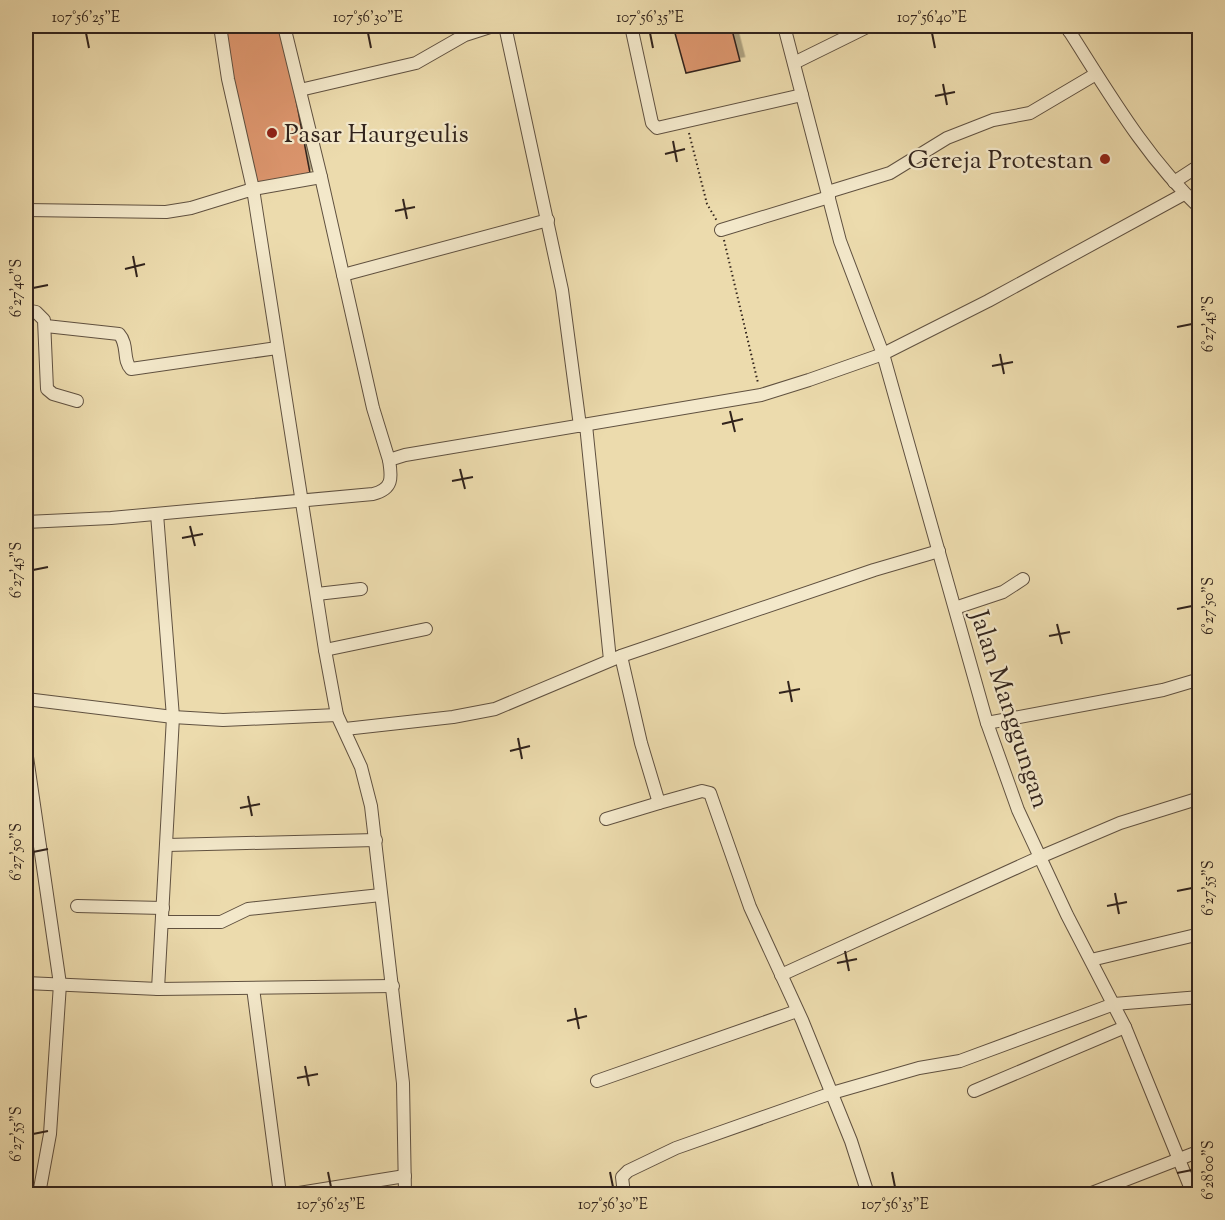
<svg xmlns="http://www.w3.org/2000/svg" width="1225" height="1220" viewBox="0 0 1225 1220" font-family="'Sorts Mill Goudy',serif">
  <defs>
    <filter id="shadow"><feDropShadow dx="4.5" dy="-4.5" stdDeviation="0" flood-color="#0004"/></filter>
  </defs>
  <rect width="100%" height="100%" fill="#ecdbad"/>
  <filter id="stains"><feTurbulence type="fractalNoise" baseFrequency=".00333" numOctaves="4"/><feColorMatrix values="0 0 0 0 .2 0 0 0 0 .09 0 0 0 0 .02 0 0 0 .5 -.17"/></filter>
  <radialGradient id="worn" r=".72"><stop offset=".6" stop-color="#630" stop-opacity="0"/><stop offset="1" stop-color="#630" stop-opacity=".3"/></radialGradient>
  <g fill="#db956d" stroke="#31231c" stroke-width="1.5" filter="url(#shadow)">
    <path d="M 222,26 L 282,26 L 310,173 L 253,184 Z"/>
    <path d="M 673,26 L 731,26 L 740,61 L 686,73 Z"/>
    <path d="M 732,26 L 759,26 L 734,32 Z"/>
  </g>
  <g fill="none" stroke-linecap="round" stroke-linejoin="round">
    <g stroke="#605140" stroke-width="14">
      <g id="minor">
        <path d="M 220,26 L 228,79 L 253,189 L 321,177 L 284,26"/>
        <path d="M 505,26 L 562,290 L 580,426"/>
        <path d="M 631,26 L 652,123 L 657,128 L 802,95"/>
        <path d="M 784,26 L 840,241 L 883,354 L 987,723 L 1018,810 L 1067,915 L 1125,1027 L 1193,1194"/>
        <path d="M 1066,26 C 1106,88 1145,157 1200,208"/>
        <path d="M 1069,31 L 1080,26"/>
        <path d="M 794,63 L 869,26"/>
        <path d="M 300,90 L 416,63 L 465,35 L 493,26"/>
        <path d="M 321,177 L 373,408 L 389,460"/>
        <path d="M 1174,182 L 1200,165"/>
        <path d="M 828,192 L 890,173 L 947,138 L 993,120 L 1030,113 L 1096,74"/>
        <path d="M 26,210 L 166,212 L 191,208 L 253,189 L 325,650 L 337,715 L 361,767 L 371,806 L 403,1083 L 405,1194"/>
        <path d="M 721,230 L 829,197"/>
        <path d="M 343,275 L 548,220"/>
        <path d="M 26,310 L 36,312 L 44,320 L 47,389 L 53,394 L 77,401"/>
        <path d="M 46,326 L 119,334 C 129,345 122,360 131,369 L 277,348"/>
        <path d="M 586,425 L 610,660"/>
        <path d="M 157,514 L 173,717 L 158,989"/>
        <path d="M 26,522 L 111,518 L 373,494 C 393,489 392,478 389,460 L 405,455 L 761,395 L 809,380 L 883,354 L 988,301 L 1184,194"/>
        <path d="M 317,594 L 361,589"/>
        <path d="M 955,608 L 1003,592 L 1023,579"/>
        <path d="M 325,650 L 426,629"/>
        <path d="M 621,656 L 641,743 L 659,803 L 702,791 L 710,793 L 750,907 L 802,1020 L 851,1141 L 868,1194"/>
        <path d="M 26,699 L 173,717 L 223,720 L 337,715"/>
        <path d="M 987,723 L 1163,690 L 1200,679"/>
        <path d="M 345,729 L 453,717 L 495,709 L 621,656 L 874,570 L 939,551"/>
        <path d="M 26,750 L 60,984 L 50,1134 L 39,1194"/>
        <path d="M 606,819 L 659,803"/>
        <path d="M 167,845 L 376,840"/>
        <path d="M 77,906 L 163,908"/>
        <path d="M 163,922 L 221,922 L 248,909 L 381,895"/>
        <path d="M 1091,960 L 1200,934"/>
        <path d="M 781,975 L 1040,857 L 1120,823 L 1200,798"/>
        <path d="M 26,983 L 158,989 L 393,986"/>
        <path d="M 253,988 L 280,1194"/>
        <path d="M 597,1081 L 797,1011"/>
        <path d="M 974,1091 L 1125,1027"/>
        <path d="M 293,1194 L 405,1176"/>
        <path d="M 624,1194 L 622,1177 L 628,1171 L 676,1148 L 832,1093 L 919,1068 L 960,1061 L 1114,1004 L 1200,997"/>
        <path d="M 1089,1194 L 1200,1151"/>
      </g>
    </g>
    <g stroke="#31231c" stroke-width="2" stroke-dasharray="1.5 3" stroke-linecap="butt">
      <path d="M 689,133 L 707,204 L 717,221"/>
      <path d="M 724,240 L 758,383"/>
    </g>
    <use href="#minor" stroke="#f3e8ca" stroke-width="12"/>
  </g>
  <path fill="none" stroke="#31231c" stroke-width="2" d="M 86,33 L 89,48M 368,33 L 371,48M 650,33 L 653,48M 932,33 L 935,48M 943,84 L 947,105M 935,96 L 955,92M 673,141 L 677,162M 665,154 L 685,149M 403,199 L 407,219M 395,211 L 415,207M 133,256 L 137,277M 125,269 L 145,264M 33,288 L 48,285M 1177,327 L 1192,324M 1000,354 L 1004,374M 992,366 L 1013,362M 730,411 L 735,432M 722,424 L 743,419M 460,469 L 465,489M 452,481 L 473,477M 190,526 L 195,546M 182,538 L 203,534M 33,570 L 48,567M 1177,609 L 1192,606M 1057,624 L 1062,644M 1049,636 L 1070,632M 788,681 L 792,702M 779,693 L 800,689M 518,738 L 522,759M 510,751 L 530,746M 248,796 L 252,816M 240,808 L 260,804M 33,852 L 48,849M 1177,891 L 1192,888M 1115,893 L 1119,914M 1107,906 L 1127,902M 845,951 L 849,971M 837,963 L 857,959M 575,1008 L 579,1029M 567,1021 L 587,1016M 305,1066 L 309,1086M 297,1078 L 318,1074M 33,1134 L 48,1131M 328,1172 L 331,1187M 610,1172 L 613,1187M 892,1172 L 895,1187M 1177,1173 L 1192,1170"/>
  <g fill="#8f2418" stroke="#f3e8ca" stroke-width="2">
    <circle cx="272" cy="133" r="6"/>
    <circle cx="1105" cy="159" r="6"/>
  </g>
  <g text-anchor="middle" stroke-width="4.5" stroke-linejoin="round" paint-order="stroke">
    <g font-size="26" fill="#31231c" stroke="#f3e8ca" text-anchor="start">
      <text x="284" y="142">Pasar Haurgeulis</text>
      <text x="1093" y="168" text-anchor="end">Gereja Protestan</text>
    </g>
    <g font-size="26" fill="#31231c" stroke="#f3e8ca">
      <text transform="translate(1011 709) rotate(72)" y="9">Jalan Manggungan</text>
    </g>
  </g>
  <rect width="1225" height="1220" fill="none" stroke="#ecdbad" stroke-width="66"/>
  <rect x="33" y="33" width="1159" height="1154" fill="none" stroke="#31231c" stroke-width="2"/>
  <g font-size="15" text-anchor="middle" fill="#31231c">
    <text x="86" y="22">107°56'25"E</text>
    <text x="368" y="22">107°56'30"E</text>
    <text x="650" y="22">107°56'35"E</text>
    <text x="932" y="22">107°56'40"E</text>
    <text transform="translate(16 288) rotate(-90)" y="5">6°27'40"S</text>
    <text transform="translate(1208 324) rotate(-90)" y="5">6°27'45"S</text>
    <text transform="translate(16 570) rotate(-90)" y="5">6°27'45"S</text>
    <text transform="translate(1208 606) rotate(-90)" y="5">6°27'50"S</text>
    <text transform="translate(16 852) rotate(-90)" y="5">6°27'50"S</text>
    <text transform="translate(1208 888) rotate(-90)" y="5">6°27'55"S</text>
    <text transform="translate(16 1134) rotate(-90)" y="5">6°27'55"S</text>
    <text transform="translate(1208 1170) rotate(-90)" y="5">6°28'00"S</text>
    <text x="331" y="1209">107°56'25"E</text>
    <text x="613" y="1209">107°56'30"E</text>
    <text x="895" y="1209">107°56'35"E</text>
  </g>
  <rect width="100%" height="100%" filter="url(#stains)"/>
  <rect width="100%" height="100%" fill="url(#worn)"/>
</svg>
